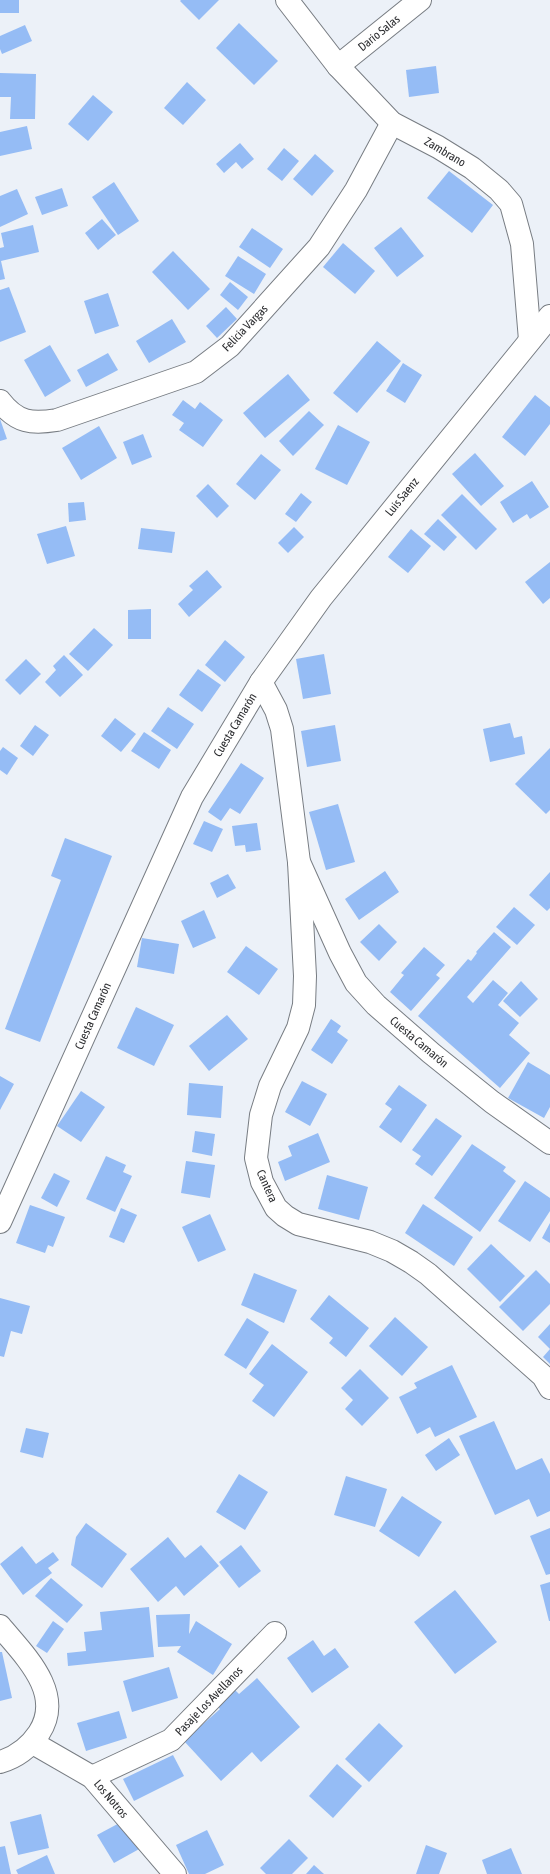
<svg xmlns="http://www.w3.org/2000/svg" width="550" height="1874" viewBox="0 0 550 1874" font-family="'Asap Condensed',sans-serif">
  <rect width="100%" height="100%" fill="#ecf1f8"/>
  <g fill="#95bcf5">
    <rect x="0" y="0" width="19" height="13"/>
    <path d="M 181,0 L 219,0 L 199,20 L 180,1 Z"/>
    <path d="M 239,23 L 278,61 L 254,85 L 216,48 Z"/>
    <path d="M 25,25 L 32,41 L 2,54 L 0,49 L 0,36 Z"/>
    <path d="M 436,66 L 439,93 L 409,97 L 406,70 Z"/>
    <path d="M 0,73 L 36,74 L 35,119 L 10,119 L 11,97 L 0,97 Z"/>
    <path d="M 187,82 L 206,100 L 183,125 L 164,108 Z"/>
    <path d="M 93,95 L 113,112 L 88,141 L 68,124 Z"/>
    <path d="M 27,126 L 32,149 L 0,156 L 0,132 Z"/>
    <path d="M 240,143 L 254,159 L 242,169 L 236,162 L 224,173 L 216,164 Z"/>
    <path d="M 284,148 L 299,161 L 282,181 L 267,169 Z"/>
    <path d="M 315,154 L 334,171 L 312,196 L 293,179 Z"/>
    <path d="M 449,171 L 493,205 L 472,233 L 427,198 Z"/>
    <path d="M 114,182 L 139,221 L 118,235 L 92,197 Z"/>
    <path d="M 62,188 L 68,206 L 42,215 L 35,197 Z"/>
    <path d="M 17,189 L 28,214 L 0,227 L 0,196 Z"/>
    <path d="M 102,219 L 116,235 L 98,250 L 85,233 Z"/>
    <path d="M 33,225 L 39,252 L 1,261 L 5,279 L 0,280 L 0,248 L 4,247 L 1,233 Z"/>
    <path d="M 401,227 L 424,256 L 397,277 L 374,248 Z"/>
    <path d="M 252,228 L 283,249 L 270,268 L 239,247 Z"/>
    <path d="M 343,243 L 375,271 L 355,294 L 323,267 Z"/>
    <path d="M 173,251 L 210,289 L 188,310 L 152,272 Z"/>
    <path d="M 238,256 L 266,274 L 254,294 L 225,276 Z"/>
    <path d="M 230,282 L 248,297 L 238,310 L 220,295 Z"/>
    <path d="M 9,287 L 26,332 L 0,342 L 0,290 Z"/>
    <path d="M 108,293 L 119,326 L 95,334 L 84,301 Z"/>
    <path d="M 226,307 L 237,319 L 217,338 L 206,326 Z"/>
    <path d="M 172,319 L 186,342 L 149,363 L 136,341 Z"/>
    <path d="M 377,341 L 401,361 L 357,413 L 333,393 Z"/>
    <path d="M 50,345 L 71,381 L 45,397 L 24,360 Z"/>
    <path d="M 108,353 L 118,370 L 86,387 L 77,370 Z"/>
    <path d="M 403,363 L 422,375 L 405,403 L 386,391 Z"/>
    <path d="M 288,374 L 310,400 L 265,438 L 243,413 Z"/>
    <path d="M 535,395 L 550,407 L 550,424 L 525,456 L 502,437 Z"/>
    <path d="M 183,400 L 195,409 L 200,402 L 223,420 L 203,447 L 179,430 L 184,423 L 172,415 Z"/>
    <path d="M 309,411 L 324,425 L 293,456 L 279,441 Z"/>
    <path d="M 0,419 L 7,439 L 0,441 Z"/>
    <path d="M 338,425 L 370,442 L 347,485 L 315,469 Z"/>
    <path d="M 99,426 L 117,458 L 81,480 L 62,448 Z"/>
    <path d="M 143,434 L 152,457 L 132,465 L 123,442 Z"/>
    <path d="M 475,453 L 504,486 L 481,506 L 452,474 Z"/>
    <path d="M 261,454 L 281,470 L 255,500 L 236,484 Z"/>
    <path d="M 532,481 L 549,507 L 530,519 L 527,514 L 513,523 L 500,502 Z"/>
    <path d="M 208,484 L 229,506 L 217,518 L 196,496 Z"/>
    <path d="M 301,493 L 312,502 L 296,522 L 285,514 Z"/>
    <path d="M 462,494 L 497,529 L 476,550 L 441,515 Z"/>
    <path d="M 84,502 L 86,520 L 69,522 L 68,503 Z"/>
    <path d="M 438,519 L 457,537 L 444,551 L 424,534 Z"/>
    <path d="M 66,526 L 75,556 L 47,564 L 37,534 Z"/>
    <path d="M 294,527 L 304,537 L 288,553 L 278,543 Z"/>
    <path d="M 141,528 L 175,532 L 172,553 L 138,549 Z"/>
    <path d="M 411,529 L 431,546 L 408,573 L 388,557 Z"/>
    <path d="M 550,562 L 550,598 L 543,604 L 525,582 Z"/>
    <path d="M 207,570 L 222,587 L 189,617 L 178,604 L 193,590 L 189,586 Z"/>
    <path d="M 151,609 L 151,639 L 128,639 L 128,610 Z"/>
    <path d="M 94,628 L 113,645 L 88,671 L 69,654 Z"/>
    <path d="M 225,640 L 245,657 L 225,682 L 205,665 Z"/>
    <path d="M 324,654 L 331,694 L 303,699 L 296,659 Z"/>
    <path d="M 64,655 L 83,675 L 60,697 L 45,682 L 56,670 L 53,666 Z"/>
    <path d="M 26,659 L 41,674 L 20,695 L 5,680 Z"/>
    <path d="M 198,669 L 221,685 L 202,712 L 179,695 Z"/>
    <path d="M 168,707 L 194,724 L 177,749 L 151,731 Z"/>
    <path d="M 115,718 L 136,734 L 121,752 L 101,736 Z"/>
    <path d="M 510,723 L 514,738 L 522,736 L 525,754 L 490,762 L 483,729 Z"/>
    <path d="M 35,725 L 49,735 L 33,756 L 20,746 Z"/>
    <path d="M 335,725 L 341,761 L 307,767 L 301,731 Z"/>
    <path d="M 144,732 L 171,750 L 159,769 L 131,751 Z"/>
    <path d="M 3,747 L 18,758 L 7,775 L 0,770 L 0,751 Z"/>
    <path d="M 550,748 L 550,810 L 546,814 L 515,784 Z"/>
    <path d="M 241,763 L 264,778 L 240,814 L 230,808 L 221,821 L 208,812 Z"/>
    <path d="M 338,804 L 355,862 L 326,870 L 309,812 Z"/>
    <path d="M 204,821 L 223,829 L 212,852 L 193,844 Z"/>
    <path d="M 257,823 L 261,850 L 246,852 L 245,845 L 235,846 L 232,826 Z"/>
    <path d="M 65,838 L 112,856 L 40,1042 L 5,1029 L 61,880 L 51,876 Z"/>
    <path d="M 385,871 L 399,892 L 359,920 L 345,899 Z"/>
    <path d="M 550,872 L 550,908 L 547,911 L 529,895 Z"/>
    <path d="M 228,874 L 236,888 L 217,898 L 210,883 Z"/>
    <path d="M 514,907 L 535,925 L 517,945 L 496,927 Z"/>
    <path d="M 204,910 L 216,938 L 193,948 L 181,921 Z"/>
    <path d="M 379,924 L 397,942 L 379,961 L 360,942 Z"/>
    <path d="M 494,932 L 511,947 L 467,997 L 473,1003 L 493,980 L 508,993 L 498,1005 L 519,1023 L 509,1035 L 530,1053 L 500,1088 L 418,1016 L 468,959 L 471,961 L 477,953 L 476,952 Z"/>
    <path d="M 142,938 L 179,944 L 174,974 L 137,967 Z"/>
    <path d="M 246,946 L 278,969 L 259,995 L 227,972 Z"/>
    <path d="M 424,947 L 445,965 L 436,975 L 440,978 L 411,1011 L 390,992 L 404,975 L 401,973 Z"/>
    <path d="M 521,981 L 538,999 L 520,1017 L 503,1001 Z"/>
    <path d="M 136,1007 L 174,1025 L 154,1066 L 117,1048 Z"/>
    <path d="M 227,1015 L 248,1039 L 209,1071 L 189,1046 Z"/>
    <path d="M 331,1019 L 341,1026 L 337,1032 L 348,1040 L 332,1064 L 311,1050 Z"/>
    <path d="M 528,1062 L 550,1075 L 550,1107 L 544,1118 L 508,1098 Z"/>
    <path d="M 0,1076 L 14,1084 L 0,1110 Z"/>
    <path d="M 302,1081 L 327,1094 L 310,1126 L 285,1112 Z"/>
    <path d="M 189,1083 L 223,1086 L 221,1118 L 187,1115 Z"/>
    <path d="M 399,1085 L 427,1105 L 401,1143 L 379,1127 L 392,1109 L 385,1104 Z"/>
    <path d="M 81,1091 L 105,1107 L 81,1142 L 57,1126 Z"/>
    <path d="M 436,1118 L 462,1136 L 432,1176 L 415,1164 L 421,1156 L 412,1150 Z"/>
    <path d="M 195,1131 L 215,1134 L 212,1156 L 192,1152 Z"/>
    <path d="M 318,1133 L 330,1162 L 285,1181 L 278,1162 L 292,1156 L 288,1146 Z"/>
    <path d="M 472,1144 L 506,1167 L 503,1171 L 516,1181 L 480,1232 L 434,1198 Z"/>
    <path d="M 106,1156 L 126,1165 L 123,1172 L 132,1176 L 115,1212 L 86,1199 Z"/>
    <path d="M 186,1161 L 215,1165 L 210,1198 L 181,1193 Z"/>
    <path d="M 54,1173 L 70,1181 L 57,1207 L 41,1198 Z"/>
    <path d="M 327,1175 L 368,1187 L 359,1220 L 318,1209 Z"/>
    <path d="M 525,1181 L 550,1198 L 550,1211 L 530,1242 L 498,1221 Z"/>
    <path d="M 423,1204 L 473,1237 L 454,1266 L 405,1233 Z"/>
    <path d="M 30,1205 L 65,1217 L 53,1247 L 48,1245 L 45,1253 L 16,1243 Z"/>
    <path d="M 121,1208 L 137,1215 L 124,1243 L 109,1237 Z"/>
    <path d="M 210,1214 L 226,1250 L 198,1262 L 182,1227 Z"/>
    <path d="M 550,1223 L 550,1243 L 542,1238 Z"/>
    <path d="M 491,1244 L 525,1276 L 500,1302 L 467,1269 Z"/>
    <path d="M 536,1270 L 550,1284 L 550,1304 L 523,1331 L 499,1307 Z"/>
    <path d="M 254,1273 L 297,1290 L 284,1323 L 241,1305 Z"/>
    <path d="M 329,1295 L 369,1328 L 346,1357 L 329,1343 L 333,1338 L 310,1319 Z"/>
    <path d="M 0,1298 L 30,1306 L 22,1334 L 11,1331 L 4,1357 L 0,1356 Z"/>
    <path d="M 395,1317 L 428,1347 L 402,1376 L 369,1346 Z"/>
    <path d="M 247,1318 L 269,1332 L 246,1369 L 224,1355 Z"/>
    <path d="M 550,1324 L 550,1349 L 538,1337 Z"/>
    <path d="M 272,1344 L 308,1372 L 274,1417 L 252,1401 L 264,1385 L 249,1374 Z"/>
    <path d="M 550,1349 L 550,1364 L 543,1357 Z"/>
    <path d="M 452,1365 L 477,1417 L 435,1437 L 430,1427 L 417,1434 L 399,1397 L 417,1388 L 414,1383 Z"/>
    <path d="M 360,1369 L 389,1398 L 362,1426 L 345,1409 L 353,1400 L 341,1388 Z"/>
    <path d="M 494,1421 L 516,1470 L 542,1458 L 550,1474 L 550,1511 L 537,1517 L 529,1499 L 495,1515 L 459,1436 Z"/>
    <path d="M 26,1428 L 49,1433 L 43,1458 L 20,1452 Z"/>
    <path d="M 449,1438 L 460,1455 L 436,1471 L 425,1455 Z"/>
    <path d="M 239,1474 L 268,1492 L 245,1530 L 216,1512 Z"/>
    <path d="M 346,1476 L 387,1489 L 375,1527 L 334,1515 Z"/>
    <path d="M 402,1496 L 442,1522 L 419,1557 L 379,1531 Z"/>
    <path d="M 86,1523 L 127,1554 L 102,1588 L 71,1565 L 76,1537 Z"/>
    <path d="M 550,1528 L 550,1574 L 546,1575 L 530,1536 Z"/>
    <path d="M 168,1537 L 185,1558 L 201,1545 L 219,1566 L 184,1596 L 176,1586 L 158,1602 L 130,1569 Z"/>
    <path d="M 241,1545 L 261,1571 L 239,1588 L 219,1562 Z"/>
    <path d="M 22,1546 L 36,1564 L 53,1552 L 59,1560 L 48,1568 L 52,1573 L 23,1595 L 0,1564 Z"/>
    <path d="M 51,1578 L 83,1605 L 67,1623 L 35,1596 Z"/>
    <path d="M 550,1582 L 550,1621 L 549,1621 L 540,1585 Z"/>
    <path d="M 455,1590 L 497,1642 L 455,1674 L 414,1622 Z"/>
    <path d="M 149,1607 L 154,1657 L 68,1666 L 67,1653 L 86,1651 L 84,1632 L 102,1630 L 100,1612 Z"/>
    <path d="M 190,1614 L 189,1634 L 196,1621 L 232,1644 L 213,1675 L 177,1652 L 181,1646 L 158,1647 L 156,1615 Z"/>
    <path d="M 53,1621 L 64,1629 L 47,1653 L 36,1646 Z"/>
    <path d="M 313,1640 L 324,1656 L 335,1648 L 349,1667 L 312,1693 L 287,1658 Z"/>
    <path d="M 0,1652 L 2,1652 L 12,1698 L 0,1701 Z"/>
    <path d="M 169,1667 L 178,1698 L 132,1712 L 123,1681 Z"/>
    <path d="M 257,1678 L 300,1727 L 261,1762 L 252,1752 L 221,1781 L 184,1741 L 220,1709 L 217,1706 L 235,1690 L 239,1694 Z"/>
    <path d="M 119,1711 L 127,1738 L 86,1751 L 77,1723 Z"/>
    <path d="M 379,1723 L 403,1746 L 369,1782 L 345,1759 Z"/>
    <path d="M 173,1755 L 184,1776 L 134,1801 L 123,1779 Z"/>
    <path d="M 337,1764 L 362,1786 L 333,1818 L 309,1796 Z"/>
    <path d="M 41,1814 L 49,1848 L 18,1855 L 10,1822 Z"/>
    <path d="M 125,1820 L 141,1848 L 114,1863 L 97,1835 Z"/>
    <path d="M 207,1830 L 224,1865 L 205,1874 L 189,1874 L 176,1845 Z"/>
    <path d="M 289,1839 L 308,1858 L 292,1874 L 266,1874 L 260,1868 Z"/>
    <path d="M 426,1845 L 447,1853 L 439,1874 L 416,1874 Z"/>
    <path d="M 5,1846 L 11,1874 L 0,1874 L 0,1847 Z"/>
    <path d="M 511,1848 L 522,1874 L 487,1874 L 482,1860 Z"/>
    <path d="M 47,1855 L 55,1874 L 18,1874 L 16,1870 Z"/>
    <path d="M 314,1865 L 324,1874 L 306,1874 Z"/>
  </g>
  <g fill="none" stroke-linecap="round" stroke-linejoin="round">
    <g stroke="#787d83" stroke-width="24">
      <g id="minor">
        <path d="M 287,0 L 338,66 L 392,123 L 438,147 L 472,168 L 499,190 L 511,204 L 522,244 L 530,340"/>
        <path d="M 338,66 L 420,0"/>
        <path d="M 0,401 C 17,423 32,424 57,420 L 196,372 L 230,346 L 319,247 L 356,190 L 392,123"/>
        <path d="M 299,862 L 305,976 L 304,1005 L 298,1028 L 270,1086 L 261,1115 L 256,1158 L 262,1182 L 276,1208 L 285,1216 L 298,1224 L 370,1242 L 392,1251 L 411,1262 L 428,1274 L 543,1376 L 550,1388"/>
        <path d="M 33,1743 L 92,1777 L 175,1874"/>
        <path d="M 92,1777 L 171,1740 L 275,1633"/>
      </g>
    </g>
    <g stroke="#787d83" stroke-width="24">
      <path id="tertiary" d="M 261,682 L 276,710 L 282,729 L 299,862 L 340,953 L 356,983 L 376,1005 L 431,1053 L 492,1102 L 550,1143"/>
    </g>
    <g stroke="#787d83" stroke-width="24">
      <g id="secondary">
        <path d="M 0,1222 L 192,797 L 261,682 L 321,598 L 550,316"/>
        <path d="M 0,1626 C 24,1655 65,1693 39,1733 C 29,1748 17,1757 0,1762"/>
      </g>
    </g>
    <use href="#minor" stroke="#fff" stroke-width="22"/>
    <use href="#tertiary" stroke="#fff" stroke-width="22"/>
    <use href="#secondary" stroke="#fff" stroke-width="22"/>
  </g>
  <g text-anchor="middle" stroke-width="3" stroke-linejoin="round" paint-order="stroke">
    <g font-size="12" fill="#2c2d30" stroke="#fefefe">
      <text transform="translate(379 33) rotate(-39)" y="4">Dario Salas</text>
      <text transform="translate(445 152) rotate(31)" y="4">Zambrano</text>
      <text transform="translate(245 328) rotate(-46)" y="4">Felicia Vargas</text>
      <text transform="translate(402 497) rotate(-51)" y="4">Luis Saenz</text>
      <text transform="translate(235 725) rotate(-59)" y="4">Cuesta Camarón</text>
      <text transform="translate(93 1016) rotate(-66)" y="4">Cuesta Camarón</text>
      <text transform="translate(419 1042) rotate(40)" y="4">Cuesta Camarón</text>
      <text transform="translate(267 1186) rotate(66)" y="4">Cantera</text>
      <text transform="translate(209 1701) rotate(-46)" y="4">Pasaje Los Avellanos</text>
      <text transform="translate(111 1799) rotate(50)" y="4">Los Notros</text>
    </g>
  </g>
</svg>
